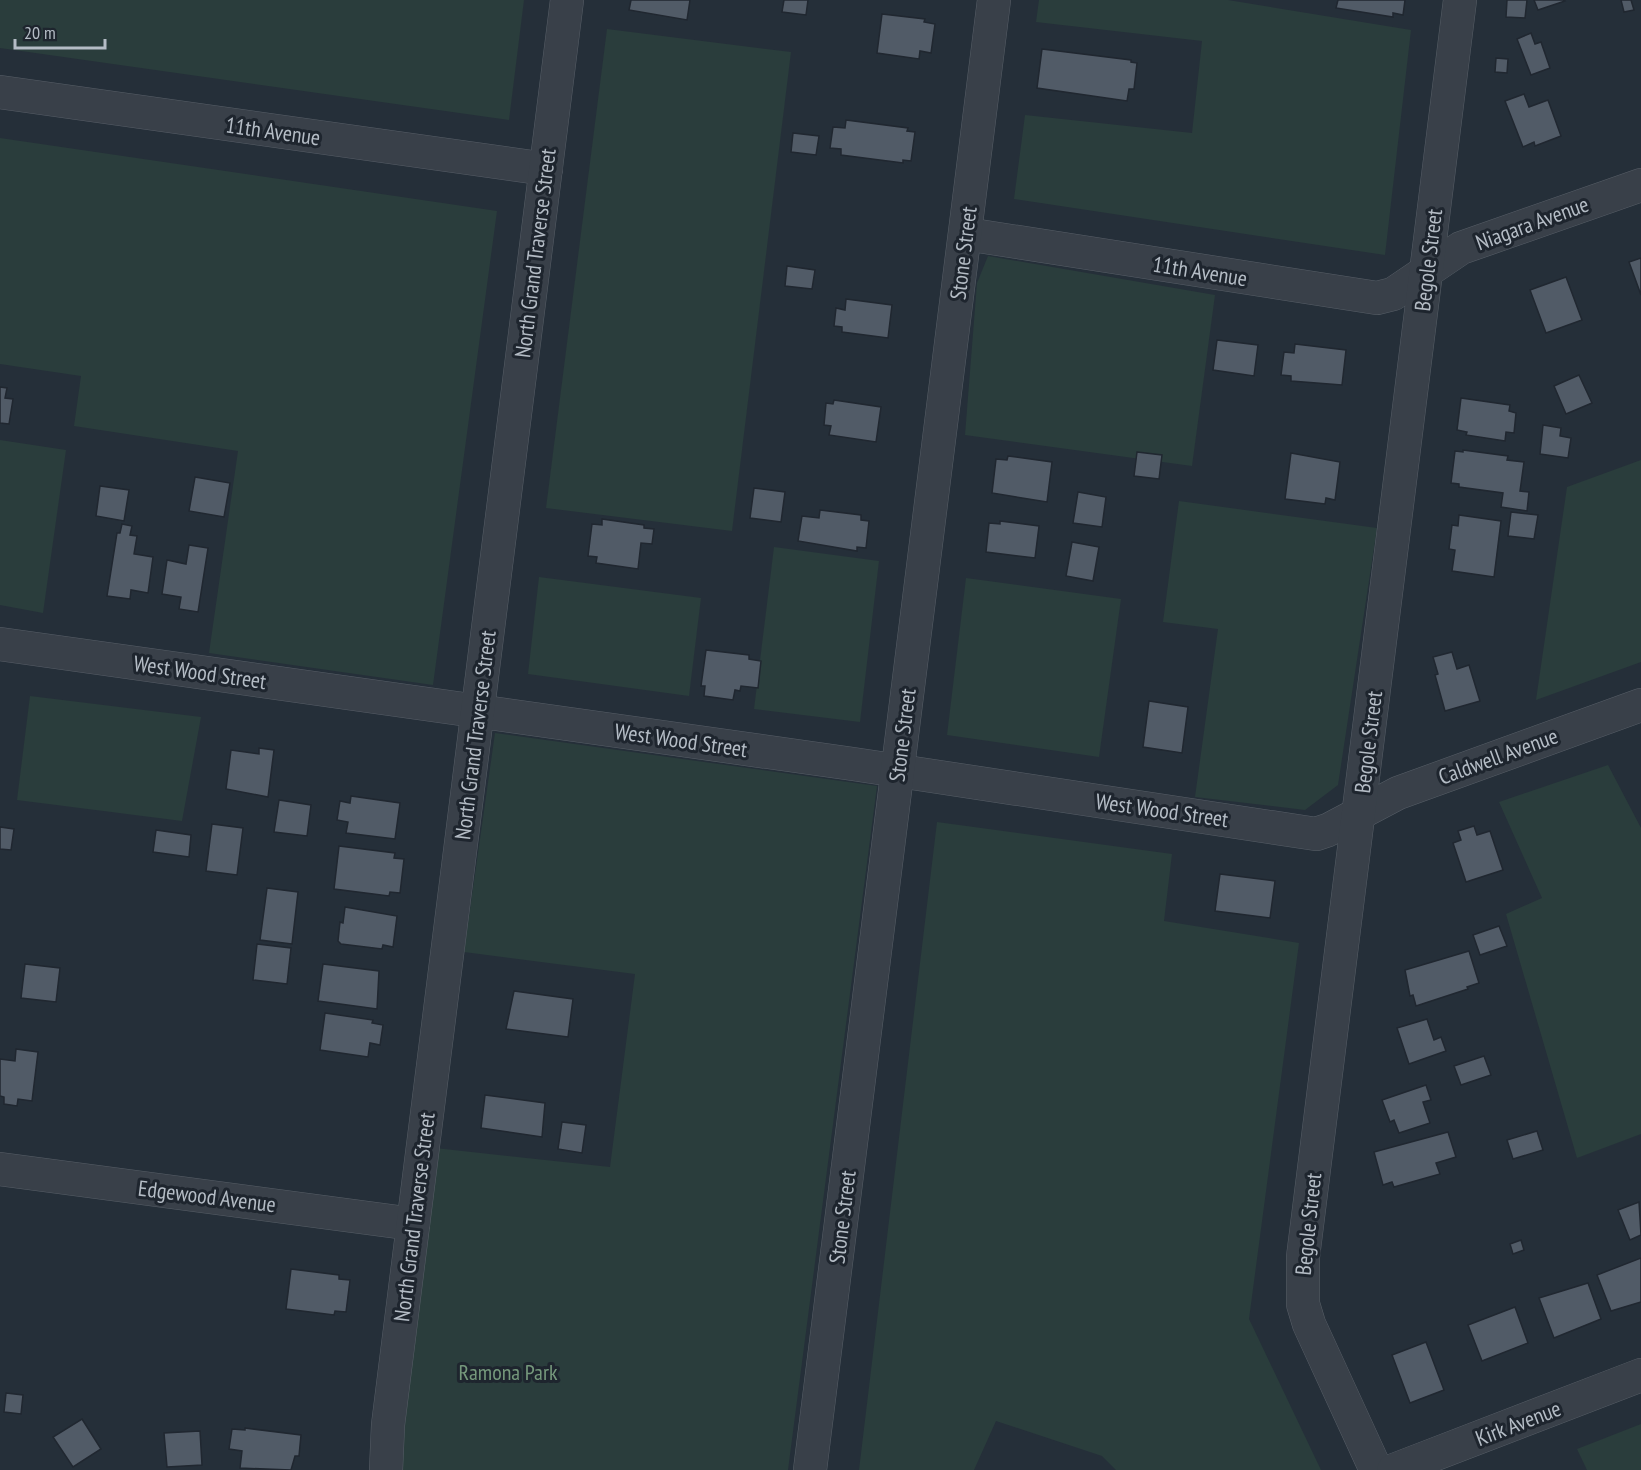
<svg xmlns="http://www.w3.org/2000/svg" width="1641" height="1470" viewBox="0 0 1641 1470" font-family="'PT Sans Narrow',sans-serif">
  <rect width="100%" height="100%" fill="#252f39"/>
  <g fill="#2a3d3c">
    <path d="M 0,0 L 524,0 L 509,120 L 0,48 Z"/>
    <path d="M 1039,0 L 1228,0 L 1411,30 L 1385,255 L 1014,199 L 1025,115 L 1192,133 L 1202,41 L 1036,22 Z"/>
    <path d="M 607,29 L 791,52 L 732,531 L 546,508 Z"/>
    <path d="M 0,138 L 497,211 L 433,685 L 209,653 L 238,451 L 74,426 L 81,376 L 0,364 Z"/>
    <path d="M 988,256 L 1215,295 L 1192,466 L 965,435 L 977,283 Z"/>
    <path d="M 0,440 L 66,450 L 43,613 L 0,605 Z"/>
    <path d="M 1641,460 L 1641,662 L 1536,700 L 1567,487 Z"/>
    <path d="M 1179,501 L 1377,528 L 1338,785 L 1305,810 L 1195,797 L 1218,629 L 1163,622 Z"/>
    <path d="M 774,547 L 879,561 L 860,722 L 754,709 Z"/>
    <path d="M 539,577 L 701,598 L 689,696 L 528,674 Z"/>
    <path d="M 966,578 L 1121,599 L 1099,757 L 947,735 Z"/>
    <path d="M 30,696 L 201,717 L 182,821 L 17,800 Z"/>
    <path d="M 495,733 L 877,786 L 788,1470 L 400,1470 L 435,1148 L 610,1167 L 635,974 L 464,952 Z"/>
    <path d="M 1608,765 L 1641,828 L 1641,1134 L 1577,1158 L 1506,914 L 1542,898 L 1499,802 Z"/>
    <path d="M 937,822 L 1172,854 L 1164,921 L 1299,943 L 1249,1319 L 1321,1470 L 1116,1470 L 1102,1456 L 996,1421 L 974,1470 L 859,1470 Z"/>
    <path d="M 1641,1424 L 1641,1470 L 1587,1470 L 1577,1449 Z"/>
  </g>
  <g fill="#515b67" stroke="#202730" stroke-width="1.5">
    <path d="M 631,0 L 690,0 L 687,20 L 629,10 Z"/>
    <path d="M 784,0 L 808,0 L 806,15 L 782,12 Z"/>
    <path d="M 1338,0 L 1405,0 L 1403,15 L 1393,13 L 1393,17 L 1336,8 Z"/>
    <path d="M 1507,0 L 1527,0 L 1525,18 L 1506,17 Z"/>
    <path d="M 1534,0 L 1564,0 L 1565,1 L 1538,10 Z"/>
    <path d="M 1621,0 L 1631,0 L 1634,10 L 1624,12 Z"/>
    <path d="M 882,14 L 925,19 L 924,22 L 935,24 L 931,53 L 920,51 L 919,59 L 877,53 Z"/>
    <path d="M 1531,33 L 1535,44 L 1541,42 L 1550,68 L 1531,75 L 1517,39 Z"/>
    <path d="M 1042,49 L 1131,60 L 1131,62 L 1137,63 L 1134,89 L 1129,89 L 1127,101 L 1037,88 Z"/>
    <path d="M 1496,58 L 1508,59 L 1507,73 L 1495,72 Z"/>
    <path d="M 1524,94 L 1529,107 L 1548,100 L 1561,136 L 1535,146 L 1534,142 L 1523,147 L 1505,101 Z"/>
    <path d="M 846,120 L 908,128 L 907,131 L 915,132 L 911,161 L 903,160 L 903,163 L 841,155 L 841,149 L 830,148 L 833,127 L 845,128 Z"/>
    <path d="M 793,133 L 819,136 L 816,155 L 791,152 Z"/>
    <path d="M 1641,258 L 1641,295 L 1629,262 Z"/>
    <path d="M 787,266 L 815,270 L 812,289 L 785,286 Z"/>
    <path d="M 1566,277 L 1582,320 L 1546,333 L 1530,290 Z"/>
    <path d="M 846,299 L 892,305 L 888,338 L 842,332 L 842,327 L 834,326 L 836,308 L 845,310 Z"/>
    <path d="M 1217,340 L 1258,345 L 1254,376 L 1213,370 Z"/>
    <path d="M 1295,344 L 1346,350 L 1342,385 L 1291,381 L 1291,376 L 1281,375 L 1284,352 L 1294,353 Z"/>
    <path d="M 1579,375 L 1592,403 L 1566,414 L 1554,386 Z"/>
    <path d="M 0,387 L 7,388 L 5,398 L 13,399 L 9,424 L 0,423 Z"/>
    <path d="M 1461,398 L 1510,405 L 1509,411 L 1516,413 L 1514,433 L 1506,432 L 1505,441 L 1466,435 L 1467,432 L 1457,430 Z"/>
    <path d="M 834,400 L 881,407 L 876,442 L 829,435 L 831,426 L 824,425 L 826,403 L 833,404 Z"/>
    <path d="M 1543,425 L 1561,428 L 1560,436 L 1571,438 L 1568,458 L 1540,454 Z"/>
    <path d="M 1463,450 L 1508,456 L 1507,460 L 1524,462 L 1520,491 L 1529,492 L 1527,511 L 1501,507 L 1503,493 L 1459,487 L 1459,484 L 1451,483 L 1455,451 L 1463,452 Z"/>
    <path d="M 1137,452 L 1162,455 L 1159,479 L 1134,476 Z"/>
    <path d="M 1291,453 L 1340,462 L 1335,500 L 1326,498 L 1325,504 L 1285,499 Z"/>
    <path d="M 1008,456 L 1052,462 L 1047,502 L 992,493 L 996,459 L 1007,460 Z"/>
    <path d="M 195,477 L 230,483 L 224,517 L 189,511 Z"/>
    <path d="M 100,486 L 129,490 L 124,521 L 96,516 Z"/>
    <path d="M 754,488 L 785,492 L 781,522 L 750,518 Z"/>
    <path d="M 1078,492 L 1106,497 L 1102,527 L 1073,523 Z"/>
    <path d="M 820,510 L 861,515 L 861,520 L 869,521 L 866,548 L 857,547 L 857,551 L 798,541 L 802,516 L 819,518 Z"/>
    <path d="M 1511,512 L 1538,515 L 1534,539 L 1508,536 Z"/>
    <path d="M 1459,515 L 1501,521 L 1494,577 L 1452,571 L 1455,550 L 1449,549 L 1452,525 L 1458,526 Z"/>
    <path d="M 602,519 L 644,525 L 644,528 L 654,529 L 652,544 L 641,543 L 638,569 L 596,563 L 597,557 L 588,556 L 592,524 L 602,525 Z"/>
    <path d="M 1000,521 L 1039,526 L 1035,558 L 986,552 L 989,523 L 1000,524 Z"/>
    <path d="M 122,524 L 132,526 L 130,535 L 137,536 L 134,554 L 153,557 L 148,593 L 131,590 L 130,599 L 107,596 L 117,533 L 120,533 Z"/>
    <path d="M 1072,542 L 1099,547 L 1093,581 L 1066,576 Z"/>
    <path d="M 189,545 L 208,548 L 198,612 L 179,609 L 181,597 L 162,594 L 167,560 L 186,564 Z"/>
    <path d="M 706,650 L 749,655 L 749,659 L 761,661 L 758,688 L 741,686 L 740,691 L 735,690 L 733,700 L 704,696 L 705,686 L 701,686 Z"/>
    <path d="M 1452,652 L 1457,669 L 1469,665 L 1480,701 L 1445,711 L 1435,675 L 1438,674 L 1433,657 Z"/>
    <path d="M 1149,701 L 1188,707 L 1182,753 L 1143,747 Z"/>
    <path d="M 259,748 L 274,750 L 268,797 L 226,789 L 231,750 L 259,754 Z"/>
    <path d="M 351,796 L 400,803 L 395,839 L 346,833 L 348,822 L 337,820 L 340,801 L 350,803 Z"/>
    <path d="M 279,800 L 311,805 L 307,836 L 274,832 Z"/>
    <path d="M 212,824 L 243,828 L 237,875 L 206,871 Z"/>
    <path d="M 1474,826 L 1477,835 L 1490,831 L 1503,870 L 1466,882 L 1453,843 L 1461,840 L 1458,831 Z"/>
    <path d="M 0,827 L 14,829 L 11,850 L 0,849 Z"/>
    <path d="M 156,830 L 191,835 L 189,857 L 153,852 Z"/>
    <path d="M 339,846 L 395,853 L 394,858 L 404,859 L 400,893 L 390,892 L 389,896 L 334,889 Z"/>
    <path d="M 1220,874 L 1275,881 L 1270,918 L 1215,911 Z"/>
    <path d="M 267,888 L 298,892 L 292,944 L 260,940 Z"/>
    <path d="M 345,907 L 397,916 L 393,947 L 383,945 L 382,949 L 341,944 L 338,941 L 340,922 L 343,923 Z"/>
    <path d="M 1499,926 L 1507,946 L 1480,955 L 1473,935 Z"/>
    <path d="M 257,944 L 291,948 L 287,984 L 253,980 Z"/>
    <path d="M 1469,951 L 1479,983 L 1467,987 L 1468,989 L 1416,1006 L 1413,995 L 1410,996 L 1405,970 Z"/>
    <path d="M 25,964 L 60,968 L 56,1002 L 21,998 Z"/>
    <path d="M 323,964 L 379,971 L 377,1009 L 318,1001 Z"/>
    <path d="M 514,991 L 573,999 L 568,1037 L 506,1029 Z"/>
    <path d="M 325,1013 L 373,1020 L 372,1023 L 383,1025 L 380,1045 L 370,1043 L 368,1057 L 320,1050 Z"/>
    <path d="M 1427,1019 L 1434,1040 L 1441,1037 L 1446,1051 L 1409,1064 L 1397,1028 Z"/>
    <path d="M 16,1049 L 38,1052 L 32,1101 L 18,1099 L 17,1106 L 4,1104 L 4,1097 L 0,1096 L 0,1059 L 15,1061 Z"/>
    <path d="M 1484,1056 L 1491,1075 L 1461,1085 L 1454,1066 Z"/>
    <path d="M 1426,1085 L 1431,1100 L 1423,1102 L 1430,1123 L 1399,1133 L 1394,1120 L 1390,1122 L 1382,1100 Z"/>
    <path d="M 485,1095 L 545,1103 L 542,1137 L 481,1128 Z"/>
    <path d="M 562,1122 L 586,1125 L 582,1153 L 558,1149 Z"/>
    <path d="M 1537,1131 L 1543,1150 L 1513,1159 L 1507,1140 Z"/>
    <path d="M 1448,1132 L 1456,1157 L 1436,1163 L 1440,1174 L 1394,1187 L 1392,1182 L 1383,1185 L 1374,1152 Z"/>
    <path d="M 1639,1202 L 1641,1235 L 1630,1240 L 1618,1210 Z"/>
    <path d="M 1521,1240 L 1524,1250 L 1513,1254 L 1510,1244 Z"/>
    <path d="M 1641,1258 L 1641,1302 L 1611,1311 L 1597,1275 Z"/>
    <path d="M 291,1269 L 339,1275 L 339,1279 L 350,1280 L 346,1312 L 335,1311 L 334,1315 L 286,1309 Z"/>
    <path d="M 1588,1283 L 1601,1319 L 1554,1338 L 1539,1298 Z"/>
    <path d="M 1515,1307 L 1528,1343 L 1482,1361 L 1468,1325 Z"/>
    <path d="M 1426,1342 L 1444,1390 L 1410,1403 L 1392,1355 Z"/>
    <path d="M 6,1393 L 23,1395 L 21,1414 L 4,1412 Z"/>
    <path d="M 82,1419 L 101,1449 L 73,1467 L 53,1437 Z"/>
    <path d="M 245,1428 L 301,1435 L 299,1456 L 295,1456 L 291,1470 L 240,1468 L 242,1451 L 229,1449 L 232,1429 L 245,1430 Z"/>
    <path d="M 200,1431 L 202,1465 L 167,1467 L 164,1433 Z"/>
  </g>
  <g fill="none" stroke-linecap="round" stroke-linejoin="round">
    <g stroke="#575e67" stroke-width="34">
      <g id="minor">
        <path d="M 0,92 L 546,169"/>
        <path d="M 966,234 L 1377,298 L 1393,294 L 1461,248 L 1641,185"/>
        <path d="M 0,644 L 853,764 L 1316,834 L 1328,830 L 1398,793 L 1641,705"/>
        <path d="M 0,1169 L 413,1224"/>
        <path d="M 386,1470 L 388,1425 L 408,1265 L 567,0"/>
        <path d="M 810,1470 L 994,0"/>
        <path d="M 1376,1470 L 1309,1324 L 1303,1304 L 1303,1257 L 1460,0"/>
        <path d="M 1394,1470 L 1641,1375"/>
      </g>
    </g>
    <use href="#minor" stroke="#394049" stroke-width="33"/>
  </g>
  <g text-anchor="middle" stroke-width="6" stroke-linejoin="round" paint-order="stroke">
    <g font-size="22" fill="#b4bcc5" stroke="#1e252e">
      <text transform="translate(273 131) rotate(8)" y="8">11th Avenue</text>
      <text transform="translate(1532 223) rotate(-20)" y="8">Niagara Avenue</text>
      <text transform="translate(535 253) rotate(-83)" y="8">North Grand Traverse Street</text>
      <text transform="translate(963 253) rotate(-83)" y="8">Stone Street</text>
      <text transform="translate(1428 260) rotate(-83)" y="8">Begole Street</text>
      <text transform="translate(1200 271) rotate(9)" y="8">11th Avenue</text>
      <text transform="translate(200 672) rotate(8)" y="8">West Wood Street</text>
      <text transform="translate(475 735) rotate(-83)" y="8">North Grand Traverse Street</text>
      <text transform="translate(902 735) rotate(-83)" y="8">Stone Street</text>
      <text transform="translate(681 740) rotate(8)" y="8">West Wood Street</text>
      <text transform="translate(1368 742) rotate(-83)" y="8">Begole Street</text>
      <text transform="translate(1498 756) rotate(-20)" y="8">Caldwell Avenue</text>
      <text transform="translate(1162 810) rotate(8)" y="8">West Wood Street</text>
      <text transform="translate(207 1196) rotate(7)" y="8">Edgewood Avenue</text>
      <text transform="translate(414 1217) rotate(-83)" y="8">North Grand Traverse Street</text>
      <text transform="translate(842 1217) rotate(-83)" y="8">Stone Street</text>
      <text transform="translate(1308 1224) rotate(-84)" y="8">Begole Street</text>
      <text transform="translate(1518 1423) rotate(-21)" y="8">Kirk Avenue</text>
    </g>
    <g font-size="22" fill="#75987c" stroke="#1e252e">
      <text x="508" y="1380">Ramona Park</text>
    </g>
  </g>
  <path d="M15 39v9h90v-9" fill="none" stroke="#b4bcc5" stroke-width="3"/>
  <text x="24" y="39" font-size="18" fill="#b4bcc5" stroke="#1e252e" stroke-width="4.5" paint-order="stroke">20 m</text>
</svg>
